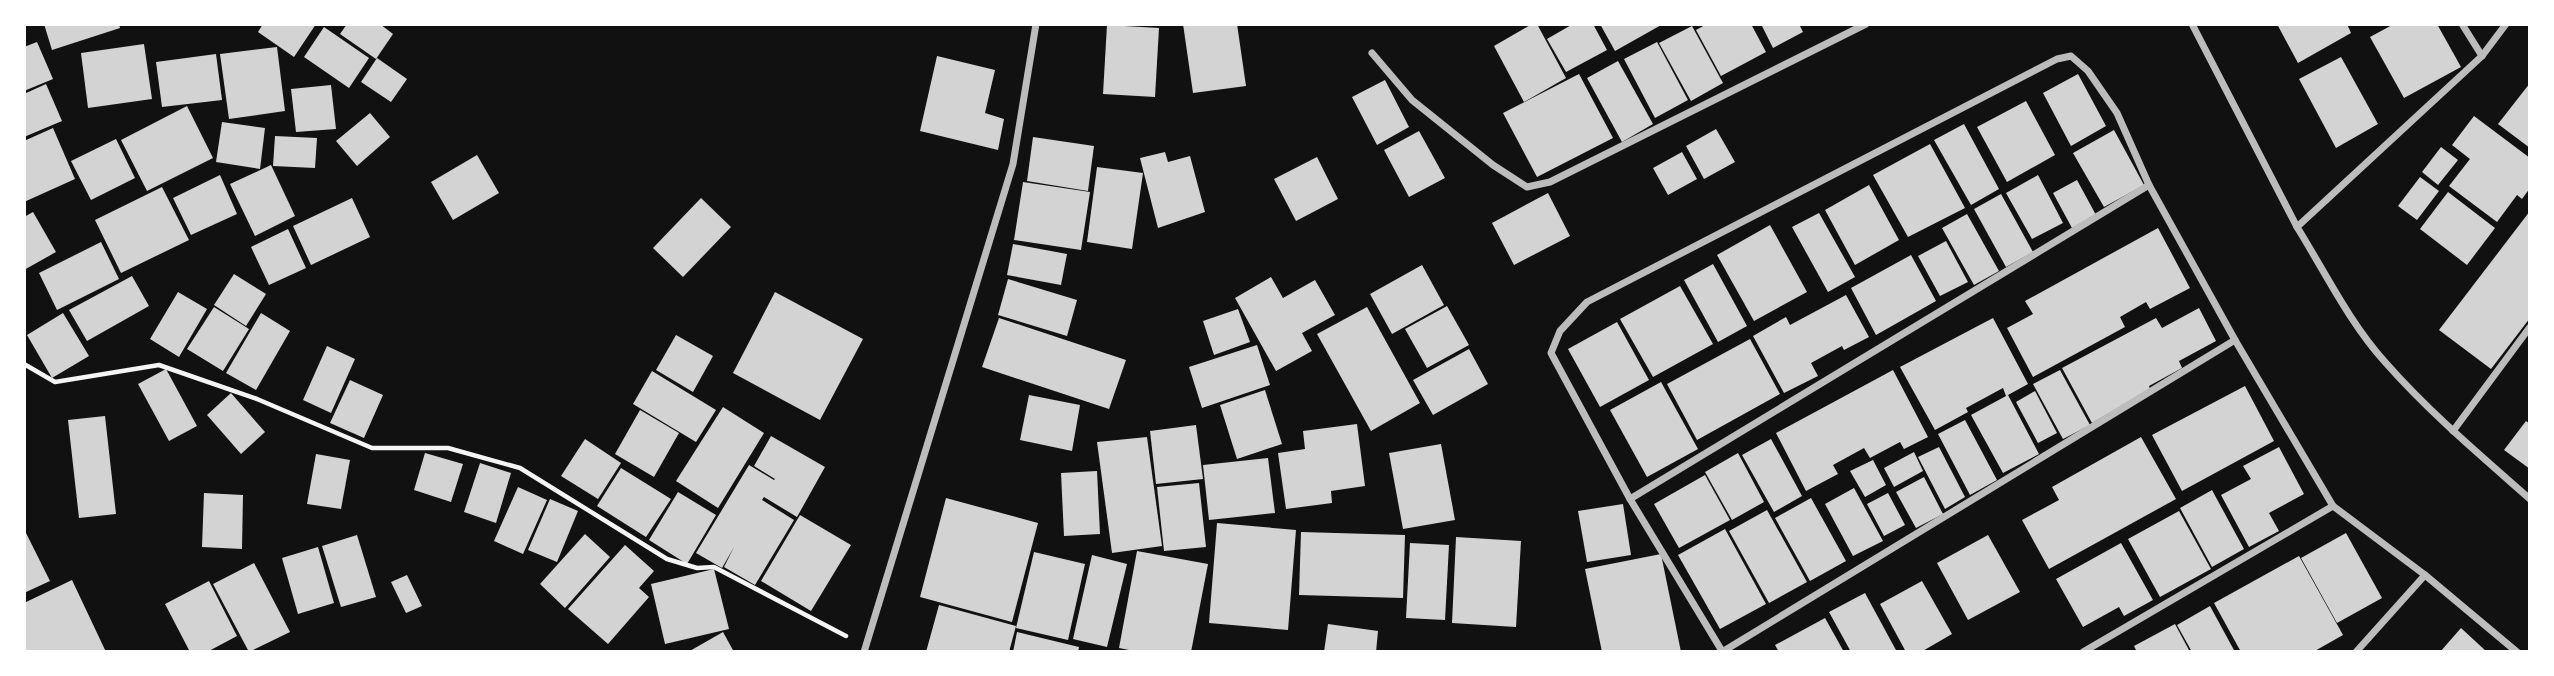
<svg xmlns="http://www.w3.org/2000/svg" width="2554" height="676" viewBox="0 0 2554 676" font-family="Quicksand,sans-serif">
  <rect width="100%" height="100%" fill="#111"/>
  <g fill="#d3d3d3">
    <path d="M 44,24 L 119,24 L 120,28 L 52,50 Z"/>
    <path d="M 263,24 L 316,24 L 294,57 L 258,32 Z"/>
    <path d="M 347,24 L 380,24 L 393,34 L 376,59 L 340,34 Z"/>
    <path d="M 1183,24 L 1237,24 L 1246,86 L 1193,93 Z"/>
    <path d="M 1532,24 L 1537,24 L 1566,78 L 1524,102 L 1494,46 Z"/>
    <path d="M 1573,24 L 1593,24 L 1607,50 L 1566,72 L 1547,39 Z"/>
    <path d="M 1600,24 L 1663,24 L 1615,51 Z"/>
    <path d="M 1707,24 L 1751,24 L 1766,52 L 1721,76 L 1696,30 Z"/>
    <path d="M 1761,24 L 1799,24 L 1803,32 L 1773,48 Z"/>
    <path d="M 2277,24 L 2347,24 L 2351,33 L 2298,63 Z"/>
    <path d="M 2394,24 L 2437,24 L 2461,67 L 2404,98 L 2370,37 Z"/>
    <path d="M 1107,25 L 1159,28 L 1155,97 L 1103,94 Z"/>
    <path d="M 1692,26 L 1723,83 L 1691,101 L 1659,43 Z"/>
    <path d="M 324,27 L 369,58 L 349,88 L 304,57 Z"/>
    <path d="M 37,42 L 53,79 L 24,91 L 24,47 Z"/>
    <path d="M 1657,42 L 1688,100 L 1655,118 L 1624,59 Z"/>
    <path d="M 144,44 L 152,99 L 88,108 L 81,53 Z"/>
    <path d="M 277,47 L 285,111 L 229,119 L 220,54 Z"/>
    <path d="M 216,54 L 222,100 L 162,107 L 156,62 Z"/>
    <path d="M 937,56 L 995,70 L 985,113 L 1004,119 L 998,150 L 920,131 Z"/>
    <path d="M 2341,57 L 2378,124 L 2336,148 L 2299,79 Z"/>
    <path d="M 377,58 L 407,79 L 391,102 L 361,82 Z"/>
    <path d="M 1618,61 L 1653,124 L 1622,142 L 1587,78 Z"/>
    <path d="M 1579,74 L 1613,138 L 1537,177 L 1503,113 Z"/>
    <path d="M 2078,74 L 2106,126 L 2071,146 L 2043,93 Z"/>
    <path d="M 1385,80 L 1409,127 L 1377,145 L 1352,97 Z"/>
    <path d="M 2530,83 L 2530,148 L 2498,124 Z"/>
    <path d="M 46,84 L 62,121 L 24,137 L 24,94 Z"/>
    <path d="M 331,85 L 336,129 L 296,132 L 291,89 Z"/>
    <path d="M 2026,101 L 2055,155 L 2007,182 L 1977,127 Z"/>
    <path d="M 187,106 L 213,158 L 147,191 L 121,140 Z"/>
    <path d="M 370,113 L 390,137 L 357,166 L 336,141 Z"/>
    <path d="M 2474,116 L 2530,158 L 2530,188 L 2522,199 L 2517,195 L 2497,222 L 2449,186 L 2470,159 L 2452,145 Z"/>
    <path d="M 222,122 L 265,128 L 260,169 L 216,162 Z"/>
    <path d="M 1964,124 L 1999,189 L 1971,205 L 1934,140 Z"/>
    <path d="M 53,128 L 75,179 L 24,202 L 24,141 Z"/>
    <path d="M 1716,129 L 1735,162 L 1704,179 L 1686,146 Z"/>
    <path d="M 2114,130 L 2144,185 L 2104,207 L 2073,153 Z"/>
    <path d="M 1419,131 L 1445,178 L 1409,197 L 1384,150 Z"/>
    <path d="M 275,136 L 317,138 L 315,168 L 273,166 Z"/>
    <path d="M 1033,137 L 1094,146 L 1088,191 L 1027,181 Z"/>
    <path d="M 116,139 L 135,178 L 91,200 L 71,161 Z"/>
    <path d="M 1930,144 L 1965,208 L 1908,237 L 1873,175 Z"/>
    <path d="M 2441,147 L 2458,160 L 2438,185 L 2422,172 Z"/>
    <path d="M 1165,152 L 1168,162 L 1190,156 L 1205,212 L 1158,228 L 1140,158 Z"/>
    <path d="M 1682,152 L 1697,179 L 1668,195 L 1653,168 Z"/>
    <path d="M 477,155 L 499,193 L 453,220 L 431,182 Z"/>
    <path d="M 1317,157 L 1338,199 L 1296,221 L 1274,179 Z"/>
    <path d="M 271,165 L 295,216 L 255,236 L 230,184 Z"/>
    <path d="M 1097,167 L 1143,173 L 1132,249 L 1087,242 Z"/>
    <path d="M 220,175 L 237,214 L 191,235 L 173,198 Z"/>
    <path d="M 2038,175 L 2063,223 L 2032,239 L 2006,193 Z"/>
    <path d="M 2420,177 L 2439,191 L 2417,220 L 2398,206 Z"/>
    <path d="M 2077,180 L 2096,215 L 2072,228 L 2053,193 Z"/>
    <path d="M 1023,182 L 1090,192 L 1081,250 L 1014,240 Z"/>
    <path d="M 1869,185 L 1899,240 L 1855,265 L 1825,210 Z"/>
    <path d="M 162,187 L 189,240 L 121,273 L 95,220 Z"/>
    <path d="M 2448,192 L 2495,228 L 2467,265 L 2420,229 Z"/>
    <path d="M 1548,193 L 1570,236 L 1514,265 L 1492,223 Z"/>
    <path d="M 2001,194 L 2033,252 L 2006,267 L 1974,209 Z"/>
    <path d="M 352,198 L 370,237 L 311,265 L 293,226 Z"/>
    <path d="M 701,198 L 731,227 L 683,277 L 653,248 Z"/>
    <path d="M 2530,211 L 2530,318 L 2491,369 L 2439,330 Z"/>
    <path d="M 33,212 L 56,252 L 24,270 L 24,217 Z"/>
    <path d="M 1819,213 L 1855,277 L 1828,292 L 1792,227 Z"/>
    <path d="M 1967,214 L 1999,271 L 1974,285 L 1942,228 Z"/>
    <path d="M 1770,225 L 1807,292 L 1754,321 L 1717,255 Z"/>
    <path d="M 2158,228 L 2190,288 L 2150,309 L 2146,302 L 2120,317 L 2125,327 L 2033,377 L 2007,328 L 2033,314 L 2025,301 Z"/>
    <path d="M 288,229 L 306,268 L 269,285 L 251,247 Z"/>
    <path d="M 1946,241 L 1968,282 L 1940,296 L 1918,256 Z"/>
    <path d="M 101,242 L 119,279 L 57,310 L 39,273 Z"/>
    <path d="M 1013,244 L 1067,254 L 1061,285 L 1007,275 Z"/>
    <path d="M 1911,255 L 1936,301 L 1876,335 L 1851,288 Z"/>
    <path d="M 1713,264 L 1747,326 L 1718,342 L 1684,280 Z"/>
    <path d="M 1422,265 L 1444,305 L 1392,334 L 1370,294 Z"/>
    <path d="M 234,274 L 266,294 L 246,326 L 214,305 Z"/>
    <path d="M 132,276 L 149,306 L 87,341 L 69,310 Z"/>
    <path d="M 1271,277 L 1283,298 L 1315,280 L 1335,315 L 1302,333 L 1312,351 L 1276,371 L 1235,298 Z"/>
    <path d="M 1008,279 L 1077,300 L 1067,336 L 998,315 Z"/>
    <path d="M 1680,286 L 1713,344 L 1653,377 L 1620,319 Z"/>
    <path d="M 178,292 L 207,309 L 179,357 L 150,339 Z"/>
    <path d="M 775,292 L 863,339 L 820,420 L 733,373 Z"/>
    <path d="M 1846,295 L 1869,337 L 1844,350 L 1842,346 L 1811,363 L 1818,376 L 1784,393 L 1753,336 L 1786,317 L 1790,325 Z"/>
    <path d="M 1447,306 L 1469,345 L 1427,368 L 1405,329 Z"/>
    <path d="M 214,307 L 249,329 L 223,371 L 187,349 Z"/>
    <path d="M 1367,307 L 1420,403 L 1371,431 L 1317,334 Z"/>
    <path d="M 2199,308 L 2216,341 L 2179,361 L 2182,368 L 2149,386 L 2150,389 L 2092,423 L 2062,368 L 2156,318 L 2162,328 Z"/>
    <path d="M 1238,309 L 1250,342 L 1214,355 L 1203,321 Z"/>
    <path d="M 63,313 L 89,356 L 52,378 L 27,335 Z"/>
    <path d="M 261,313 L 290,331 L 256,390 L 226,373 Z"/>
    <path d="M 999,318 L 1126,360 L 1109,409 L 982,367 Z"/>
    <path d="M 1993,318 L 2028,384 L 2008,395 L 2039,454 L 2003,473 L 1971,415 L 2006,396 L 2003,388 L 1966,408 L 1968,412 L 1935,430 L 1900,367 Z"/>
    <path d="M 1617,322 L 1649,380 L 1600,407 L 1568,349 Z"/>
    <path d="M 676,335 L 713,356 L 693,392 L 656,370 Z"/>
    <path d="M 1750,339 L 1780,394 L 1697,440 L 1667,384 Z"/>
    <path d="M 1257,345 L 1270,385 L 1202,408 L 1189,367 Z"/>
    <path d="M 327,346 L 355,359 L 331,413 L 303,400 Z"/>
    <path d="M 1469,349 L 1488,384 L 1433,415 L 1413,380 Z"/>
    <path d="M 166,369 L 197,426 L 169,441 L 138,384 Z"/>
    <path d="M 1893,370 L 1928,437 L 1904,449 L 1900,442 L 1870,458 L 1864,448 L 1833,465 L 1838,474 L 1806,491 L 1776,433 Z"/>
    <path d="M 2060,370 L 2090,425 L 2063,439 L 2033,384 Z"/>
    <path d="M 652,371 L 716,410 L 696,442 L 633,404 Z"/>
    <path d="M 350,380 L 383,395 L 364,438 L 330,423 Z"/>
    <path d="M 1661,382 L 1698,449 L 1647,477 L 1610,410 Z"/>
    <path d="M 2245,386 L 2274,441 L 2182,491 L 2152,435 Z"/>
    <path d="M 1265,390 L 1282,444 L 1237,459 L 1220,405 Z"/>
    <path d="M 2035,391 L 2057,433 L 2038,443 L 2016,402 Z"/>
    <path d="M 231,393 L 265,432 L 241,454 L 207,415 Z"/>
    <path d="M 1029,395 L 1080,405 L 1072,451 L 1020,440 Z"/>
    <path d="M 723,407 L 764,433 L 718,508 L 676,481 Z"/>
    <path d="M 640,410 L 679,433 L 654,477 L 615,454 Z"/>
    <path d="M 105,416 L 116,514 L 79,518 L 68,420 Z"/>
    <path d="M 1965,420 L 1997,480 L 1970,495 L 1938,434 Z"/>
    <path d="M 2526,421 L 2530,424 L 2530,469 L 2504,450 Z"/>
    <path d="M 1357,424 L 1365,486 L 1331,491 L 1332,503 L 1286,509 L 1278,453 L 1305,449 L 1303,431 Z"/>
    <path d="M 1196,425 L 1203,479 L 1156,484 L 1150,431 Z"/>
    <path d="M 771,436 L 825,467 L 797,517 L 764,497 L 762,500 L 794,520 L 755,585 L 724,567 L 734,547 L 722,568 L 696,553 L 749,465 L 774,480 L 775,479 L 754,466 Z"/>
    <path d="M 1147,437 L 1162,546 L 1112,553 L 1097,442 Z"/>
    <path d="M 2141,437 L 2176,499 L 2049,569 L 2022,520 L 2059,500 L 2052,487 Z"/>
    <path d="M 585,439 L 621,463 L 598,499 L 561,476 Z"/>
    <path d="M 1771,439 L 1802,496 L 1774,512 L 1742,455 Z"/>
    <path d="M 1441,444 L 1455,520 L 1403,529 L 1389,453 Z"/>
    <path d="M 1939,447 L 1965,497 L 1945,509 L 1918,457 Z"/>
    <path d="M 2279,447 L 2304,494 L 2269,513 L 2279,531 L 2249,547 L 2221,495 L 2251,479 L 2243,466 Z"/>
    <path d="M 1914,452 L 1923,471 L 1894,487 L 1884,468 Z"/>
    <path d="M 425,453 L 463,464 L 451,502 L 414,490 Z"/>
    <path d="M 1738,453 L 1764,502 L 1732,520 L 1705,472 Z"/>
    <path d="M 316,454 L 350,460 L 341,509 L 307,504 Z"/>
    <path d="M 1268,458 L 1275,513 L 1209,520 L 1203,465 Z"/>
    <path d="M 1873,460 L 1886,485 L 1865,497 L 1850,471 Z"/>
    <path d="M 480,463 L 511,473 L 496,523 L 464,512 Z"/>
    <path d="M 621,468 L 671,499 L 646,537 L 597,506 Z"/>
    <path d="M 1097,471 L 1100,534 L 1064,536 L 1061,473 Z"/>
    <path d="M 1705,475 L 1730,520 L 1679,548 L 1654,504 Z"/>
    <path d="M 1924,477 L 1943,514 L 1916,528 L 1896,492 Z"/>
    <path d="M 1199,483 L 1206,547 L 1164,551 L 1157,487 Z"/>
    <path d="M 518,487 L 547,500 L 523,554 L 494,541 Z"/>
    <path d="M 1854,488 L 1883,541 L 1853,556 L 1825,504 Z"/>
    <path d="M 2212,490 L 2244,549 L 2212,567 L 2180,508 Z"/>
    <path d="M 678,492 L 716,515 L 687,564 L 649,540 Z"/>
    <path d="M 204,493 L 243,495 L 242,549 L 202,547 Z"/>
    <path d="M 1888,493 L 1905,525 L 1884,536 L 1867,504 Z"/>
    <path d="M 946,498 L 1038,523 L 1012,622 L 920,597 Z"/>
    <path d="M 1811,498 L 1846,561 L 1810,581 L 1775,518 Z"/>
    <path d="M 550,499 L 578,511 L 557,562 L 528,550 Z"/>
    <path d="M 1623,504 L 1631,555 L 1587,562 L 1578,511 Z"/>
    <path d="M 1767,510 L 1807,582 L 1769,603 L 1729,531 Z"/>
    <path d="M 2179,511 L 2211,569 L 2160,597 L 2128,539 Z"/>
    <path d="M 800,515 L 851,545 L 811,611 L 761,581 Z"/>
    <path d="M 1217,523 L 1296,530 L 1288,630 L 1209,623 Z"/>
    <path d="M 24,529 L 50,581 L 24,593 Z"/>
    <path d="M 1725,529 L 1766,604 L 1720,629 L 1678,555 Z"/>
    <path d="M 1301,532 L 1405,535 L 1403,598 L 1299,595 Z"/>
    <path d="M 2346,533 L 2382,598 L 2337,623 L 2301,558 Z"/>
    <path d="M 585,534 L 610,557 L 565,608 L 540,584 Z"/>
    <path d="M 357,535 L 376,597 L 341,607 L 322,546 Z"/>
    <path d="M 1988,535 L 2020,592 L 1968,620 L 1937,563 Z"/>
    <path d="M 1456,537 L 1521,541 L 1516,627 L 1452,623 Z"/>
    <path d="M 1410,543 L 1449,545 L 1445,620 L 1406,618 Z"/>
    <path d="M 2121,543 L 2153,600 L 2124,616 L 2119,607 L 2083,627 L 2056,579 Z"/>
    <path d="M 625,545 L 654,571 L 639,588 L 649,597 L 608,644 L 568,609 Z"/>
    <path d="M 318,547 L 334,603 L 298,614 L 282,558 Z"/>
    <path d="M 1137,551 L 1208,564 L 1191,652 L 1139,652 L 1119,648 Z"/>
    <path d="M 1034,552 L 1085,564 L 1068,640 L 1016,628 Z"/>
    <path d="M 1661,554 L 1681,652 L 1602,652 L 1585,569 Z"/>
    <path d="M 1092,555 L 1127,564 L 1107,647 L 1073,639 Z"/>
    <path d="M 2299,556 L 2343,635 L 2313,652 L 2241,652 L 2214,603 Z"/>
    <path d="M 254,563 L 290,632 L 249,652 L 213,584 Z"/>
    <path d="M 714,569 L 729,629 L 665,644 L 651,584 Z"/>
    <path d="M 407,575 L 422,606 L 406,613 L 391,582 Z"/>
    <path d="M 72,580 L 106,652 L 24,652 L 24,603 Z"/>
    <path d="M 209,581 L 237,636 L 207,652 L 190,652 L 165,604 Z"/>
    <path d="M 1922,581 L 1952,634 L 1921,652 L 1906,652 L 1880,604 Z"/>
    <path d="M 1865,593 L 1897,652 L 1851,652 L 1829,612 Z"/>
    <path d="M 939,605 L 1016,626 L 1009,652 L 926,652 Z"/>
    <path d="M 2210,606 L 2235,652 L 2192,652 L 2177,625 Z"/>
    <path d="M 1825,618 L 1844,652 L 1779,652 L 1775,645 Z"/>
    <path d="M 1328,624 L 1378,631 L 1376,652 L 1324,652 Z"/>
    <path d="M 2175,624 L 2190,652 L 2137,652 L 2134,646 Z"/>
    <path d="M 2461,628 L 2487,652 L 2440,652 Z"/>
    <path d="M 723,632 L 734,652 L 688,652 Z"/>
    <path d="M 1017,632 L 1079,647 L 1078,652 L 1013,652 Z"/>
  </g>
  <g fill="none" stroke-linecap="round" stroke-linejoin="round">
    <path stroke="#f5f5f5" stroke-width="4.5" d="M 24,364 L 55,382 L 159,365 L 257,399 L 372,448 L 448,448 L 520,468 L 667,559 L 697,568 L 714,567 L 846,636"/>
    <g stroke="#bcbcbc" stroke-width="7">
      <path d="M 2192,24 L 2297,227 L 2482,56 L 2506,24"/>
      <path d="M 2462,24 L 2482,56"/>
      <path d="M 1372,53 L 1412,100 L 1493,165 L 1527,187 L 1550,182 L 1866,24"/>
      <path d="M 2297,227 C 2325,272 2349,322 2385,362 C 2429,412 2480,455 2530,499"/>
      <path d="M 2453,431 L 2530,327"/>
      <path d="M 1630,499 L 2149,185"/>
      <path d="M 1722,651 L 1630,499 L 1551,353 L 1560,331 L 1587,302 L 2057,59 L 2071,56 L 2088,71 L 2117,113 L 2149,185 L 2235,340 L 2333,506 L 2425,575 L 2517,652"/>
      <path d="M 864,652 L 1013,164 L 1036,24"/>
      <path d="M 1722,652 L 2235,340"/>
      <path d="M 2083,652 L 2333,506"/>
      <path d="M 2356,652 L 2425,575"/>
    </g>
  </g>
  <rect width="2554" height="676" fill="none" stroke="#ffffff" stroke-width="52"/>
</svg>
